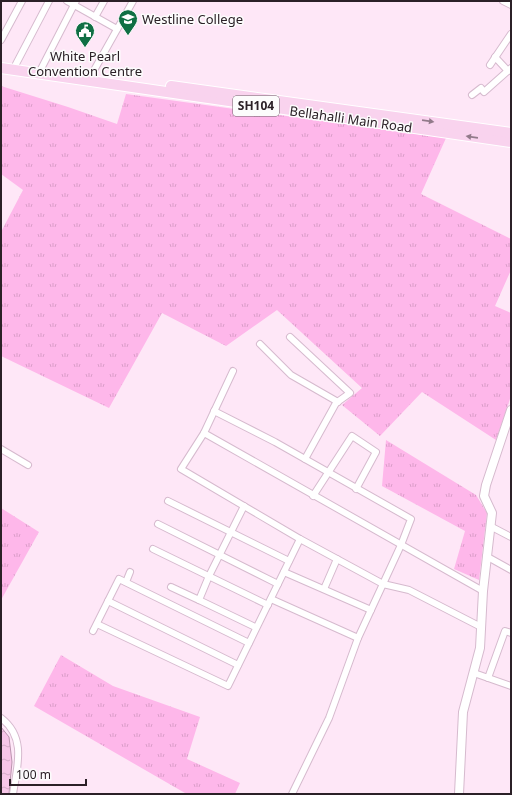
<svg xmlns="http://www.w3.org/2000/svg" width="512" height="795" viewBox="0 0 512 795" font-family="'Noto Sans',sans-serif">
  <defs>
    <pattern id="grass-tufts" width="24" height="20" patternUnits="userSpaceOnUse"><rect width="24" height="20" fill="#feb7ea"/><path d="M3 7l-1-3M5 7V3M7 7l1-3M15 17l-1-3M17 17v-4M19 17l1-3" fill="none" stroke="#da9dc9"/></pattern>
    <pattern id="water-ripples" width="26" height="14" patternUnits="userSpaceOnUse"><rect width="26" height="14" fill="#f7c6e8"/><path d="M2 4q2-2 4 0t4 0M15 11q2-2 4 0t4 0" fill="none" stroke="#d4aac7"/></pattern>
  </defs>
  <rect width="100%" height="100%" fill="#fee7f7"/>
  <g fill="url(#grass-tufts)">
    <path d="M 1,86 L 68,107 L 117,124 L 126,94 L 446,138 L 421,194 L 511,239 L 511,270 L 495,306 L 511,313 L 511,396 L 496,440 L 422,392 L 380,436 L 342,405 L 362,388 L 277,310 L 226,346 L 162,313 L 109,408 L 1,356 L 1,232 L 23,190 L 1,174 Z"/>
    <path d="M 386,440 L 476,495 L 487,513 L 479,580 L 454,569 L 465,531 L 382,486 Z"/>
    <path d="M 1,508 L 39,532 L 1,600 Z"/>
    <path d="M 61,655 L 113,686 L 200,717 L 187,759 L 240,783 L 235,794 L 185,793 L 34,706 Z"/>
  </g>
  <path fill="url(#water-ripples)" stroke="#ba94ae" d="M 1,727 L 9,737 L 12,762 L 9,794 L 1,794 Z"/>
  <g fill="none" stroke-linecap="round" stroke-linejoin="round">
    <g stroke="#d6bace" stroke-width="8">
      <g id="minor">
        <path d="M 67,1 L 117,29"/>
        <path d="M 503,1 L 511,5"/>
        <path d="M 95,17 L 104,1"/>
        <path d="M 1,40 L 22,1"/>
        <path d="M 495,57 L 508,71"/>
        <path d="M 16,64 L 49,1"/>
        <path d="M 490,65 L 511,34"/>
        <path d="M 41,69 L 76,1"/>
        <path d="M 88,81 L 133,1"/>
        <path d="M 472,95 L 481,88 L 484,92 L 511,68"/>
        <path d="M 290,337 L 350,393 L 336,403 L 305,459"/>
        <path d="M 260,344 L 291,375 L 338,402"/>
        <path d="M 233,371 L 204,433 L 483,591"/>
        <path d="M 214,411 L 275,442 L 411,519 L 401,545 L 358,638 L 271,599"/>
        <path d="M 204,433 L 181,469 L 300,539 L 383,584 L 409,590 L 481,627"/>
        <path d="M 1,449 L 28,465"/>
        <path d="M 313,496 L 352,436 L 376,452 L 356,489"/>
        <path d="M 168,501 L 289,561"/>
        <path d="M 158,524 L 278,584"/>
        <path d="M 490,526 L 511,537"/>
        <path d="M 153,549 L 268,605"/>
        <path d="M 486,556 L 511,570"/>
        <path d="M 284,572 L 371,610"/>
        <path d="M 126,582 L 130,572"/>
        <path d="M 171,587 L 199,600 L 209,576 L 244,506"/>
        <path d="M 324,589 L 337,559"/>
        <path d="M 199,600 L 253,626"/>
        <path d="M 108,601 L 238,665"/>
        <path d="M 97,624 L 228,686 L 300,539"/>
        <path d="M 93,631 L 119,579 L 249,643"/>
        <path d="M 474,673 L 511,686"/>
        <path d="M 488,678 L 505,631 L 511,633"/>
        <path d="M 1,718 C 27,738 17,767 13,794"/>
        <path d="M 292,794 L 329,718 L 358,638"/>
      </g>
    </g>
    <g stroke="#d6bace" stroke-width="10">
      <path id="tertiary" d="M 459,794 L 463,712 L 480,648 L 483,591 L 492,513 L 484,496 L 486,485 L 511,410"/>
    </g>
    <g stroke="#fff" stroke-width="12">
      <g id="primary">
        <path d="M 1,68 L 511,142"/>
        <path d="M 171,86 L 511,133"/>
      </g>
    </g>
    <use href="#minor" stroke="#fff" stroke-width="6"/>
    <use href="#tertiary" stroke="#fff" stroke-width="8"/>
    <use href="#primary" stroke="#f9d3ee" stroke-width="10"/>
  </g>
  <defs><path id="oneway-solid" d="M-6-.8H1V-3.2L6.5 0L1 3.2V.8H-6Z"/></defs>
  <g fill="#927a8a">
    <use href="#oneway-solid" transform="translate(428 121) rotate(8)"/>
    <use href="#oneway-solid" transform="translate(472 137) rotate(-172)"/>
  </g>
  <defs>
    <g id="university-pin" transform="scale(1)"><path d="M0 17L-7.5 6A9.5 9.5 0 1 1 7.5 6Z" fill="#106f44" stroke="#fcfcfc"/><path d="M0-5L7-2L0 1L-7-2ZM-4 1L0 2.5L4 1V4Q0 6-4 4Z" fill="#fff"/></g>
    <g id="civic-pin" transform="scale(1)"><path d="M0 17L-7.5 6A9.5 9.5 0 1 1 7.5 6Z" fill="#106f44" stroke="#fcfcfc"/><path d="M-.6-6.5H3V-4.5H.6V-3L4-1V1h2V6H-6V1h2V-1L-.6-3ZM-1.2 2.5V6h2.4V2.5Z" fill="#fff"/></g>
  </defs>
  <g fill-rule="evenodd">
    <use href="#university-pin" x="128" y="19"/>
    <use href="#civic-pin" x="85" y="31"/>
  </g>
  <g text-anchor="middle" stroke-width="3" stroke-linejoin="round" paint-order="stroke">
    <rect fill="#fcfcfc" stroke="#6a6267" stroke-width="1" x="233" y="96" width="46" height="20" rx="3"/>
    <g font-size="12" font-weight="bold" fill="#2b2027">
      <text x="256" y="110">SH104</text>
    </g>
    <g font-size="13" fill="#2b2027" stroke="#fcfcfc" text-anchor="start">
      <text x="142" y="24">Westline College</text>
      <text x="85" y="61" text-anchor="middle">White Pearl<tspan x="85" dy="15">Convention Centre</tspan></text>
    </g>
    <g font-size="13" fill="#2b2027" stroke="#fcfcfc">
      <text transform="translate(351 119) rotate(8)" y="5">Bellahalli Main Road</text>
    </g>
  </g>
  <rect width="512" height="795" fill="none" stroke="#2b2027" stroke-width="4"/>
  <path d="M10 779v6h76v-6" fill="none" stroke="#2b2027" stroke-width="2"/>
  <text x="16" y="779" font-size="12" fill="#2b2027" stroke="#fcfcfc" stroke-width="3" paint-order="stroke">100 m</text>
</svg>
